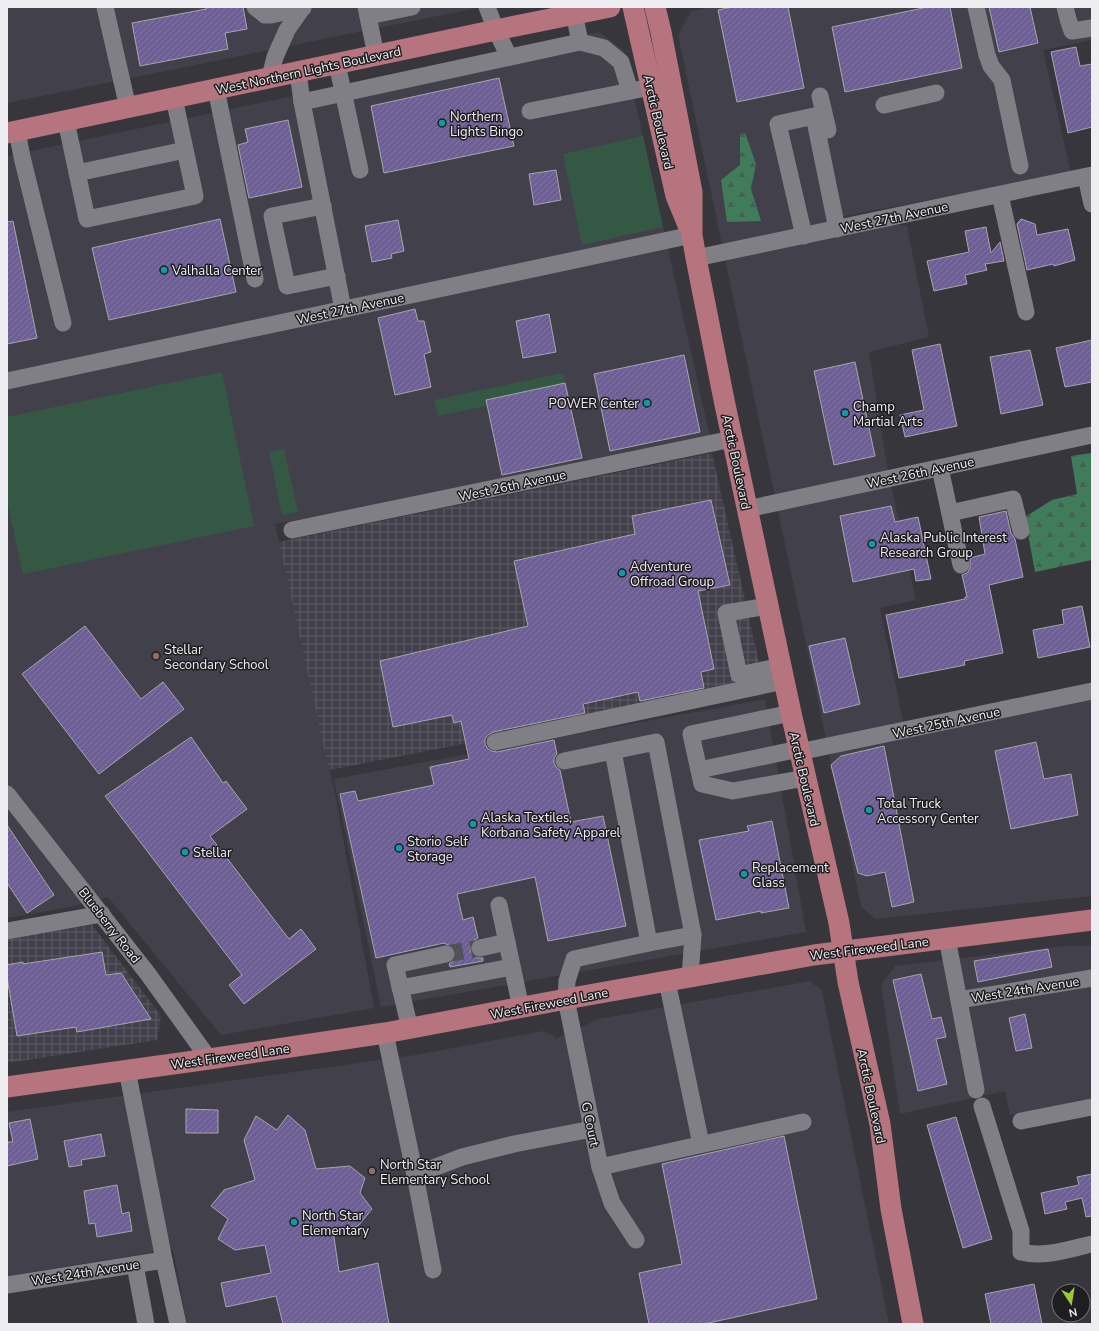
<svg xmlns="http://www.w3.org/2000/svg" width="1099" height="1331" viewBox="0 0 1099 1331" font-family="'Nunito Sans',sans-serif">
  <defs>
    <pattern id="industrial-grid" width="8" height="8" patternUnits="userSpaceOnUse"><rect width="8" height="8" fill="#42404b"/><path d="M0 4h8M4 0v8" fill="none" stroke="#5e5c65"/></pattern>
    <pattern id="forest-firs" width="22" height="20" patternUnits="userSpaceOnUse"><rect width="22" height="20" fill="#407c5a"/><path d="M5 1l3.5 6h-7zM16 11l3.5 6h-7z" fill="#446251"/></pattern>
    <pattern id="building-hatch" width="6" height="6" patternUnits="userSpaceOnUse"><rect width="6" height="6" fill="#6d5f93"/><path d="M-1 1l2-2M0 6l6-6M5 7l2-2" fill="none" stroke="#8276a3"/></pattern>
  </defs>
  <rect width="100%" height="100%" fill="#37363c"/>
  <g fill="#42404b">
    <path d="M 7,7 L 482,7 L 7,103 Z"/>
    <path d="M 713,7 L 1092,7 L 1092,40 L 1043,50 L 1071,173 L 833,218 L 907,226 L 929,337 L 869,352 L 887,466 L 916,600 L 880,608 L 906,736 L 1092,699 L 1092,896 L 875,919 L 861,906 L 678,35 L 691,11 Z"/>
    <path d="M 599,32 L 624,51 L 710,437 L 504,481 L 275,524 L 335,794 L 374,1008 L 221,1035 L 108,897 L 70,907 L 7,918 L 7,156 Z"/>
    <path d="M 765,699 L 806,932 L 381,1007 L 334,779 Z"/>
    <path d="M 1063,946 L 1092,946 L 1092,1099 L 1010,1115 L 1005,1091 L 900,1114 L 881,985 L 895,966 Z"/>
    <path d="M 810,981 L 822,991 L 889,1324 L 187,1324 L 173,1249 L 7,1276 L 7,1112 L 416,1055 L 543,1031 L 554,1036 L 555,1039 L 599,1019 Z"/>
  </g>
  <g fill="url(#industrial-grid)">
    <path d="M 712,453 L 764,685 L 329,770 L 279,542 Z"/>
    <path d="M 92,925 L 161,1016 L 157,1040 L 7,1063 L 7,939 Z"/>
  </g>
  <g fill="url(#forest-firs)">
    <path d="M 745,133 L 756,164 L 751,189 L 761,221 L 727,222 L 721,180 L 740,165 L 740,134 Z"/>
    <path d="M 1092,453 L 1092,560 L 1035,572 L 1025,517 L 1052,500 L 1077,494 L 1071,456 Z"/>
  </g>
  <g fill="#355844">
    <path d="M 643,136 L 663,227 L 582,245 L 563,154 Z"/>
    <path d="M 222,372 L 254,526 L 23,574 L 7,500 L 7,417 Z"/>
    <path d="M 563,373 L 565,383 L 486,400 L 487,406 L 438,416 L 434,400 Z"/>
    <path d="M 284,449 L 298,512 L 282,515 L 269,452 Z"/>
  </g>
  <g fill="url(#building-hatch)" stroke="#a7a5ac">
    <path d="M 206,7 L 243,7 L 247,29 L 225,33 L 228,49 L 140,66 L 132,23 L 206,9 Z"/>
    <path d="M 732,7 L 788,7 L 804,88 L 737,102 L 718,10 Z"/>
    <path d="M 928,7 L 950,7 L 962,68 L 845,92 L 832,27 Z"/>
    <path d="M 989,7 L 1030,7 L 1038,43 L 999,52 Z"/>
    <path d="M 1076,47 L 1080,66 L 1092,64 L 1092,127 L 1068,133 L 1051,52 Z"/>
    <path d="M 499,78 L 514,146 L 384,173 L 371,106 Z"/>
    <path d="M 288,120 L 302,187 L 249,198 L 238,145 L 248,142 L 245,129 Z"/>
    <path d="M 556,170 L 561,200 L 534,205 L 529,174 Z"/>
    <path d="M 220,219 L 236,292 L 109,320 L 92,248 Z"/>
    <path d="M 1021,219 L 1035,224 L 1037,235 L 1068,229 L 1075,260 L 1054,266 L 1053,264 L 1027,270 L 1017,224 Z"/>
    <path d="M 398,220 L 404,251 L 391,254 L 392,258 L 372,262 L 365,226 Z"/>
    <path d="M 13,221 L 37,338 L 7,344 L 7,222 Z"/>
    <path d="M 986,227 L 991,253 L 1000,242 L 1004,261 L 985,264 L 987,270 L 965,275 L 967,284 L 934,291 L 927,261 L 969,252 L 965,231 Z"/>
    <path d="M 415,309 L 418,321 L 424,321 L 431,352 L 424,354 L 431,387 L 395,395 L 378,318 Z"/>
    <path d="M 549,314 L 556,352 L 523,358 L 516,321 Z"/>
    <path d="M 1092,340 L 1092,382 L 1065,387 L 1056,348 Z"/>
    <path d="M 940,344 L 957,426 L 905,437 L 900,415 L 924,410 L 912,350 Z"/>
    <path d="M 1030,350 L 1043,405 L 1001,414 L 990,357 Z"/>
    <path d="M 684,355 L 700,432 L 610,451 L 594,374 Z"/>
    <path d="M 855,362 L 875,456 L 834,465 L 814,371 Z"/>
    <path d="M 565,383 L 582,458 L 502,475 L 486,400 Z"/>
    <path d="M 711,500 L 730,585 L 698,591 L 714,669 L 701,672 L 704,688 L 640,701 L 638,692 L 583,704 L 585,713 L 493,732 L 488,735 L 485,739 L 485,744 L 488,749 L 492,751 L 497,752 L 554,740 L 557,754 L 554,758 L 554,763 L 556,767 L 560,770 L 571,822 L 603,816 L 626,926 L 548,941 L 535,877 L 457,894 L 463,920 L 473,917 L 478,938 L 474,940 L 471,945 L 470,951 L 473,955 L 477,958 L 483,958 L 483,961 L 450,967 L 449,964 L 453,961 L 455,957 L 456,952 L 453,947 L 444,943 L 376,958 L 340,794 L 355,791 L 358,801 L 434,785 L 430,767 L 469,759 L 461,721 L 454,723 L 452,715 L 393,727 L 380,661 L 528,626 L 514,561 L 635,534 L 632,516 Z"/>
    <path d="M 891,506 L 895,522 L 918,517 L 931,579 L 916,581 L 914,569 L 853,582 L 840,516 Z"/>
    <path d="M 1006,511 L 1011,533 L 1015,539 L 1023,577 L 989,585 L 1003,653 L 964,661 L 965,665 L 899,678 L 886,615 L 965,599 L 965,597 L 967,597 L 962,575 L 967,573 L 970,568 L 970,558 L 985,554 L 979,517 Z"/>
    <path d="M 1082,606 L 1090,647 L 1038,658 L 1033,630 L 1064,624 L 1062,610 Z"/>
    <path d="M 85,626 L 141,699 L 163,682 L 184,709 L 99,774 L 22,674 Z"/>
    <path d="M 845,638 L 860,704 L 824,713 L 809,646 Z"/>
    <path d="M 191,737 L 223,783 L 226,781 L 247,809 L 210,836 L 289,939 L 301,929 L 316,949 L 244,1004 L 229,985 L 242,975 L 105,796 Z"/>
    <path d="M 1036,742 L 1044,779 L 1071,774 L 1078,815 L 1011,829 L 995,751 Z"/>
    <path d="M 884,746 L 914,902 L 892,907 L 885,872 L 867,876 L 858,873 L 831,765 L 841,756 Z"/>
    <path d="M 772,821 L 789,908 L 761,913 L 761,911 L 716,920 L 699,840 L 749,831 L 747,826 Z"/>
    <path d="M 7,825 L 54,895 L 27,913 L 7,883 Z"/>
    <path d="M 1048,949 L 1052,967 L 978,982 L 974,961 Z"/>
    <path d="M 102,952 L 106,975 L 121,973 L 151,1019 L 77,1032 L 76,1027 L 17,1036 L 7,977 L 7,965 L 23,962 L 23,964 Z"/>
    <path d="M 921,974 L 932,1019 L 941,1017 L 946,1037 L 936,1039 L 947,1084 L 918,1091 L 893,980 Z"/>
    <path d="M 1025,1014 L 1032,1048 L 1016,1051 L 1009,1018 Z"/>
    <path d="M 186,1109 L 218,1110 L 218,1133 L 186,1133 Z"/>
    <path d="M 288,1115 L 305,1130 L 316,1169 L 350,1166 L 365,1178 L 360,1193 L 372,1209 L 358,1226 L 333,1230 L 339,1272 L 378,1263 L 389,1324 L 283,1324 L 276,1296 L 226,1307 L 221,1283 L 271,1273 L 265,1245 L 235,1250 L 218,1239 L 228,1219 L 211,1206 L 224,1190 L 255,1180 L 244,1140 L 256,1116 L 277,1130 Z"/>
    <path d="M 956,1117 L 992,1239 L 963,1248 L 927,1125 Z"/>
    <path d="M 30,1119 L 38,1159 L 7,1166 L 7,1142 L 13,1142 L 9,1123 Z"/>
    <path d="M 101,1134 L 105,1156 L 81,1160 L 82,1165 L 69,1167 L 64,1141 Z"/>
    <path d="M 784,1136 L 817,1299 L 704,1324 L 649,1324 L 639,1273 L 682,1264 L 662,1164 Z"/>
    <path d="M 1092,1174 L 1092,1216 L 1086,1217 L 1082,1198 L 1065,1202 L 1067,1209 L 1045,1214 L 1041,1193 L 1079,1185 L 1077,1177 Z"/>
    <path d="M 117,1185 L 122,1214 L 129,1212 L 132,1231 L 97,1237 L 95,1223 L 89,1224 L 84,1191 Z"/>
    <path d="M 1034,1284 L 1042,1324 L 991,1324 L 985,1294 Z"/>
  </g>
  <g fill="none" stroke-linecap="round" stroke-linejoin="round">
    <path stroke="#525157" stroke-width="17" stroke-dasharray="17 8" stroke-linecap="butt" d="M 446,954 L 480,948"/>
    <g stroke="#807f86" stroke-width="17">
      <path d="M 105,7 L 128,108"/>
      <path d="M 255,7 L 265,15 L 271,15 L 303,8"/>
      <path d="M 366,7 L 376,55"/>
      <path d="M 487,7 L 496,30 L 509,57"/>
      <path d="M 976,7 L 987,55 L 991,66 L 1002,80 L 1020,166"/>
      <path d="M 1065,7 L 1068,19 L 1072,31 L 1092,28"/>
      <path d="M 574,13 L 580,42"/>
      <path d="M 368,16 L 412,7"/>
      <path d="M 337,64 L 360,170"/>
      <path d="M 298,72 L 302,102 L 343,309"/>
      <path d="M 270,77 L 275,57 L 287,30 L 303,7"/>
      <path d="M 216,89 L 255,279"/>
      <path d="M 820,96 L 828,130"/>
      <path d="M 302,102 L 580,42 L 604,48 L 621,62 L 630,91"/>
      <path d="M 884,105 L 936,93"/>
      <path d="M 530,111 L 641,89"/>
      <path d="M 66,121 L 87,219 L 195,196 L 174,98"/>
      <path d="M 17,131 L 22,157 L 63,323"/>
      <path d="M 77,173 L 185,150"/>
      <path d="M 1086,177 L 1092,204"/>
      <path d="M 1000,195 L 1026,312"/>
      <path d="M 323,206 L 272,216 L 287,286 L 337,276"/>
      <path d="M 804,236 L 778,124 L 814,116 L 837,229"/>
      <path d="M 696,258 L 1092,175"/>
      <path d="M 7,381 L 692,235"/>
      <path d="M 940,468 L 961,565"/>
      <path d="M 747,509 L 1092,435"/>
      <path d="M 950,513 L 1013,499 L 1021,531"/>
      <path d="M 292,530 L 732,439"/>
      <path d="M 768,606 L 726,613 L 739,675 L 781,666"/>
      <path d="M 791,713 L 691,734 L 702,784 L 733,791 L 805,778"/>
      <path d="M 495,742 L 784,681"/>
      <path d="M 613,751 L 649,943"/>
      <path d="M 799,752 L 1092,691"/>
      <path d="M 564,761 L 656,742 L 693,935 L 690,977"/>
      <path d="M 699,770 L 799,749"/>
      <path d="M 7,794 L 148,974 L 209,1059"/>
      <path d="M 499,905 L 521,1008"/>
      <path d="M 7,931 L 102,914"/>
      <path d="M 947,938 L 976,1090"/>
      <path d="M 480,948 L 507,942"/>
      <path d="M 667,981 L 701,1144"/>
      <path d="M 400,988 L 512,967"/>
      <path d="M 959,1000 L 1092,978"/>
      <path d="M 410,1029 L 395,965 L 446,954"/>
      <path d="M 385,1033 L 415,1175 L 433,1270"/>
      <path d="M 127,1070 L 164,1260 L 178,1324"/>
      <path d="M 982,1106 L 1021,1231 L 1021,1252 C 1045,1258 1068,1249 1092,1244"/>
      <path d="M 1021,1121 L 1092,1107"/>
      <path d="M 600,1167 L 803,1122"/>
      <path d="M 415,1175 L 462,1157 L 514,1144 L 592,1129"/>
      <path d="M 636,1240 L 612,1203 L 600,1167 L 566,999 L 567,981 L 574,959 L 649,943 L 693,935"/>
      <path d="M 135,1265 L 146,1324"/>
      <path d="M 7,1285 L 164,1260"/>
    </g>
    <g stroke="#b5747e" stroke-width="21">
      <path d="M 633,7 L 676,196 L 688,225"/>
      <path d="M 655,7 L 661,32 L 692,192 L 692,235 L 696,258 L 724,400 L 791,713 L 839,923 L 848,982 L 880,1124 L 891,1209 L 913,1324"/>
      <path d="M 7,133 L 496,30 L 610,7"/>
      <path d="M 7,1087 L 209,1059 L 385,1033 L 566,999 L 814,955 L 1092,920"/>
    </g>
  </g>
  <g fill="#0f9aa8" stroke="#1e1e20" stroke-width="1.5">
    <circle cx="442" cy="123" r="4"/>
    <circle cx="164" cy="270" r="4"/>
    <circle cx="647" cy="403" r="4"/>
    <circle cx="845" cy="413" r="4"/>
    <circle cx="872" cy="544" r="4"/>
    <circle cx="622" cy="573" r="4"/>
    <circle cx="869" cy="810" r="4"/>
    <circle cx="473" cy="824" r="4"/>
    <circle cx="399" cy="848" r="4"/>
    <circle cx="185" cy="852" r="4"/>
    <circle cx="744" cy="874" r="4"/>
    <circle cx="294" cy="1222" r="4"/>
  </g>
  <g fill="#8d6e63" stroke="#1e1e20" stroke-width="1.5">
    <circle cx="156" cy="656" r="4"/>
    <circle cx="372" cy="1171" r="4"/>
  </g>
  <g text-anchor="middle" stroke-width="3" stroke-linejoin="round" paint-order="stroke">
    <g font-size="13" fill="#eeedf1" stroke="#1e1e20">
      <text transform="translate(308 70) rotate(-12)" y="5">West Northern Lights Boulevard</text>
      <text transform="translate(659 122) rotate(77)" y="5">Arctic Boulevard</text>
      <text transform="translate(894 217) rotate(-12)" y="5">West 27th Avenue</text>
      <text transform="translate(350 308) rotate(-12)" y="5">West 27th Avenue</text>
      <text transform="translate(737 462) rotate(78)" y="5">Arctic Boulevard</text>
      <text transform="translate(920 472) rotate(-12)" y="5">West 26th Avenue</text>
      <text transform="translate(512 485) rotate(-12)" y="5">West 26th Avenue</text>
      <text transform="translate(946 722) rotate(-12)" y="5">West 25th Avenue</text>
      <text transform="translate(805 779) rotate(77)" y="5">Arctic Boulevard</text>
      <text transform="translate(110 925) rotate(52)" y="5">Blueberry Road</text>
      <text transform="translate(869 948) rotate(-7)" y="5">West Fireweed Lane</text>
      <text transform="translate(1025 989) rotate(-9)" y="5">West 24th Avenue</text>
      <text transform="translate(549 1003) rotate(-11)" y="5">West Fireweed Lane</text>
      <text transform="translate(230 1056) rotate(-8)" y="5">West Fireweed Lane</text>
      <text transform="translate(872 1096) rotate(78)" y="5">Arctic Boulevard</text>
      <text transform="translate(591 1124) rotate(78)" y="5">G Court</text>
      <text transform="translate(85 1272) rotate(-9)" y="5">West 24th Avenue</text>
    </g>
    <g font-size="13" fill="#eeedf1" stroke="#1e1e20" text-anchor="start">
      <text x="450" y="121">Northern<tspan x="450" dy="15">Lights Bingo</tspan></text>
      <text x="172" y="275">Valhalla Center</text>
      <text x="639" y="408" text-anchor="end">POWER Center</text>
      <text x="853" y="411">Champ<tspan x="853" dy="15">Martial Arts</tspan></text>
      <text x="880" y="542">Alaska Public Interest<tspan x="880" dy="15">Research Group</tspan></text>
      <text x="630" y="571">Adventure<tspan x="630" dy="15">Offroad Group</tspan></text>
      <text x="164" y="654">Stellar<tspan x="164" dy="15">Secondary School</tspan></text>
      <text x="877" y="808">Total Truck<tspan x="877" dy="15">Accessory Center</tspan></text>
      <text x="481" y="822">Alaska Textiles,<tspan x="481" dy="15">Korbana Safety Apparel</tspan></text>
      <text x="407" y="846">Storio Self<tspan x="407" dy="15">Storage</tspan></text>
      <text x="193" y="857">Stellar</text>
      <text x="752" y="872">Replacement<tspan x="752" dy="15">Glass</tspan></text>
      <text x="380" y="1169">North Star<tspan x="380" dy="15">Elementary School</tspan></text>
      <text x="302" y="1220">North Star<tspan x="302" dy="15">Elementary</tspan></text>
    </g>
  </g>
  <rect width="1099" height="1331" fill="none" stroke="#eeedf1" stroke-width="16"/>
  <g transform="translate(1071 1303) rotate(168)"><circle r="19" fill="#1e1e20" stroke="#717174"/>
  <path d="M0-3L7 15L0 10L-7 15Z" fill="#9bcb33"/>
  <text y="-6" font-size="11" font-weight="bold" text-anchor="middle" fill="#eeedf1">N</text>
  </g>
</svg>
